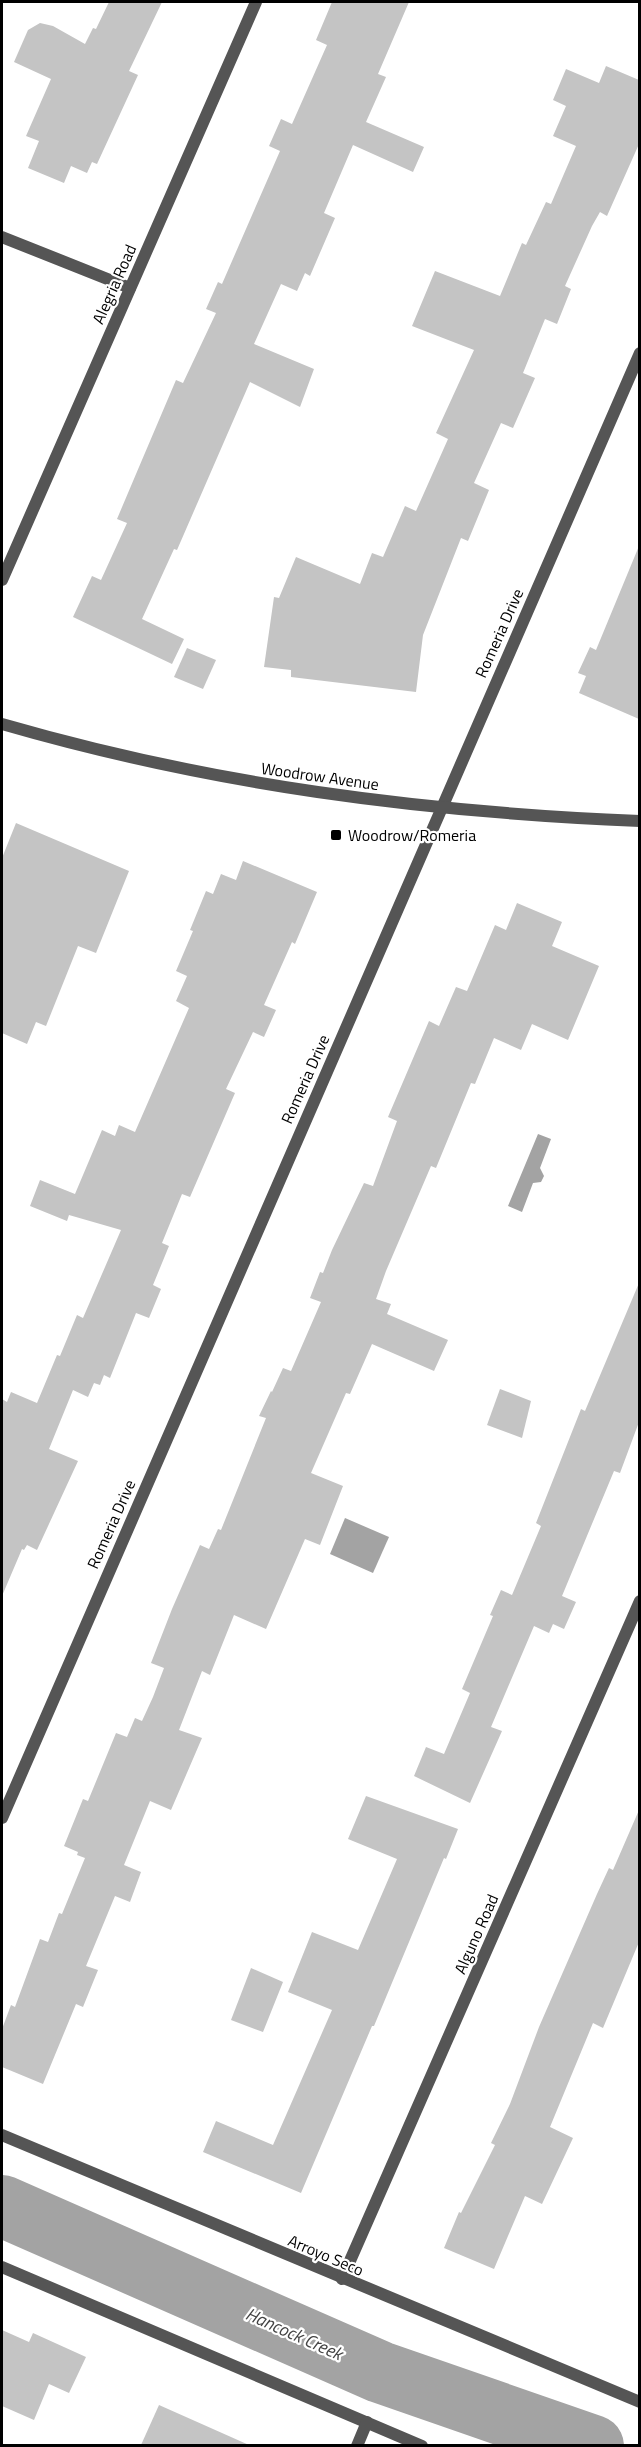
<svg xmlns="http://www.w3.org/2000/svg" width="641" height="2447" viewBox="0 0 641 2447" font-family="'Titillium Web',sans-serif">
  <rect width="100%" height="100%" fill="#fff"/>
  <g fill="#a3a3a3">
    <path d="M 538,1134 L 551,1139 L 540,1168 L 544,1176 L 541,1182 L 533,1183 L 522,1212 L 508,1206 Z"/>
    <path d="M 345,1518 L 389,1537 L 373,1573 L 330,1554 Z"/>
  </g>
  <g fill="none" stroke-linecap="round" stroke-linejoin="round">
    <path stroke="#a3a3a3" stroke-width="62" d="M 2,2206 L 380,2372 L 593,2446"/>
  </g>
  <g fill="#c4c4c4">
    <path d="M 109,2 L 162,2 L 129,71 L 138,75 L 97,164 L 92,162 L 87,173 L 71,166 L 64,183 L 28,168 L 39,141 L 26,136 L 51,79 L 14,62 L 28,30 L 40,23 L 53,26 L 85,44 L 93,28 L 96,29 Z"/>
    <path d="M 332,2 L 409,2 L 378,74 L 386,77 L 366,122 L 424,147 L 413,172 L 353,145 L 324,213 L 335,218 L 310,276 L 305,273 L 297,291 L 281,284 L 254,344 L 314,369 L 300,407 L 250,382 L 177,550 L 174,549 L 142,619 L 184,639 L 172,664 L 73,617 L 92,576 L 101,580 L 127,523 L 117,519 L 139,467 L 176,380 L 183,383 L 216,313 L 206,309 L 218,282 L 222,284 L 280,151 L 269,146 L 281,119 L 292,124 L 327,45 L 316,40 Z"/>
    <path d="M 606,66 L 639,80 L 639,144 L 607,216 L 600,212 L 592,226 L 565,286 L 571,289 L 557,324 L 545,319 L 523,373 L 535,378 L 513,428 L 501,423 L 474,483 L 489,490 L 468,541 L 461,538 L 423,635 L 416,692 L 291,677 L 291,670 L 264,667 L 274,597 L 279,598 L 296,557 L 360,584 L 372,553 L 383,557 L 405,506 L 416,511 L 448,439 L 436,433 L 474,350 L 412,326 L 435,271 L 500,296 L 522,243 L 526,245 L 546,202 L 551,204 L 576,146 L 553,136 L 566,106 L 553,100 L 566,69 L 599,83 Z"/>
    <path d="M 639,546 L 639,719 L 579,693 L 586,676 L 578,673 L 590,647 L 596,650 Z"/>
    <path d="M 187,648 L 216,660 L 203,689 L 174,677 Z"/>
    <path d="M 16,823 L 129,871 L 96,953 L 78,946 L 46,1026 L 36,1022 L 27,1044 L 2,1033 L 2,858 Z"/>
    <path d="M 243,861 L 317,892 L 295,944 L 292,942 L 264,1005 L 276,1010 L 264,1037 L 253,1032 L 226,1089 L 235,1093 L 190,1197 L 182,1194 L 162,1243 L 169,1246 L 153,1285 L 161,1289 L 149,1318 L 136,1313 L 110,1378 L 104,1375 L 100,1385 L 94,1383 L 88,1397 L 73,1390 L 49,1449 L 78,1461 L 37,1550 L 27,1545 L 24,1550 L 22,1549 L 2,1596 L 2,1399 L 7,1402 L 11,1392 L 37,1403 L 57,1355 L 60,1356 L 77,1315 L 83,1318 L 121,1230 L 69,1215 L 67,1221 L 30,1206 L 40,1180 L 75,1194 L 102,1130 L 115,1136 L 119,1125 L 135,1132 L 189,1008 L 176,1001 L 187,976 L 176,971 L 193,931 L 190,930 L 206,891 L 213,894 L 221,874 L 236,880 Z"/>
    <path d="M 517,903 L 562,922 L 552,946 L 599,966 L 568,1040 L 532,1024 L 521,1050 L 494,1038 L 475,1084 L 471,1083 L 436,1168 L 431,1166 L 386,1271 L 376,1299 L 391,1304 L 387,1314 L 448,1340 L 434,1371 L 372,1344 L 350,1394 L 346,1393 L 311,1473 L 343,1486 L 320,1545 L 305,1539 L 266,1629 L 234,1615 L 210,1675 L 202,1671 L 179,1730 L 202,1738 L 171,1810 L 150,1801 L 124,1865 L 141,1872 L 130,1902 L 115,1896 L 86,1966 L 98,1970 L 83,2007 L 76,2004 L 43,2084 L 2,2067 L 2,2029 L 11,2005 L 15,2007 L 40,1939 L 48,1942 L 59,1913 L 62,1914 L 85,1858 L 77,1855 L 78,1852 L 64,1846 L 83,1799 L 88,1801 L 116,1733 L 127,1737 L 135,1718 L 142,1721 L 153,1697 L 164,1668 L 151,1663 L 172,1609 L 200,1545 L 209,1549 L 218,1529 L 221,1530 L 266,1418 L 259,1416 L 271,1391 L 272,1392 L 283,1368 L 291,1371 L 321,1302 L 310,1298 L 320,1272 L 323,1273 L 332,1250 L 364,1183 L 373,1186 L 397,1121 L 388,1117 L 429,1021 L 439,1026 L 456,987 L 467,991 L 495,925 L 506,930 Z"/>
    <path d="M 639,1283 L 639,1422 L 620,1473 L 614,1471 L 562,1596 L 576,1602 L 564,1629 L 553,1624 L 549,1633 L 534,1626 L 491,1727 L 502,1731 L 470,1803 L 414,1776 L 426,1747 L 444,1754 L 470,1693 L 462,1689 L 493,1616 L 490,1615 L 501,1590 L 512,1595 L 541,1526 L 536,1523 L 581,1409 L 585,1411 Z"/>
    <path d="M 500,1389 L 531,1401 L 522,1438 L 487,1425 Z"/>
    <path d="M 366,1796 L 458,1829 L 446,1859 L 444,1858 L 374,2026 L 372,2026 L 301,2193 L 203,2152 L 216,2121 L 273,2145 L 332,2010 L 288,1992 L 312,1932 L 358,1950 L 397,1859 L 348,1839 Z"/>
    <path d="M 639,1810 L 639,1942 L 603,2028 L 593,2023 L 550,2127 L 573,2138 L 542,2204 L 525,2196 L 494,2269 L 444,2248 L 459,2212 L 461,2213 L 495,2145 L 491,2143 L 510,2104 L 539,2027 L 597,1894 L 609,1868 L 613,1870 Z"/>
    <path d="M 251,1968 L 283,1982 L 263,2032 L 231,2020 Z"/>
    <path d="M 2,2330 L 29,2342 L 33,2333 L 86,2357 L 69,2393 L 49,2384 L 34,2420 L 2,2406 Z"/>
    <path d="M 159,2405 L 249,2445 L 141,2445 Z"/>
  </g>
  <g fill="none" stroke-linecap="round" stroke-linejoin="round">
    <path stroke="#555" stroke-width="12" d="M 2,237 L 130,288"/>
    <g stroke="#555" stroke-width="12">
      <path d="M 2,580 L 256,2"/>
      <path d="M 2,1818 L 640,353"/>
      <path d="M 2,2135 L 640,2402"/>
      <path d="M 2,2267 L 422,2446"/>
      <path d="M 342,2279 L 640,1601"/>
      <path d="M 357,2446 L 367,2422"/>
    </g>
    <path stroke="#555" stroke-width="12" d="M 2,724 C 213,785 420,812 640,821"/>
  </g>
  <rect fill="#000" stroke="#fff" stroke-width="2" x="330" y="829" width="12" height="12" rx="3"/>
  <g text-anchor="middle" stroke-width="4.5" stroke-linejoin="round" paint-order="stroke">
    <g font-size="16" fill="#000" stroke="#fff">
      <text transform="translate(114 284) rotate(-66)" y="6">Alegria Road</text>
      <text transform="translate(499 633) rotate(-66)" y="6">Romeria Drive</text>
      <text transform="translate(320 776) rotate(8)" y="6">Woodrow Avenue</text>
      <text transform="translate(305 1079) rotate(-66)" y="6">Romeria Drive</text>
      <text transform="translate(111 1524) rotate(-66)" y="6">Romeria Drive</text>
      <text transform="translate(476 1934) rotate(-66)" y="6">Alguno Road</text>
      <text transform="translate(326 2255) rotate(23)" y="6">Arroyo Seco</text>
    </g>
    <g font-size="16" fill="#000" stroke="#fff" text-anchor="start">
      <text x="348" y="841">Woodrow/Romeria</text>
    </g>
    <g font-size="18" font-style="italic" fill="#444" stroke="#fff">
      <text transform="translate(294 2334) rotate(24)" y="6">Hancock Creek</text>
    </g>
  </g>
  <rect width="641" height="2447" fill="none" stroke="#000000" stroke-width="6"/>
</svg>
